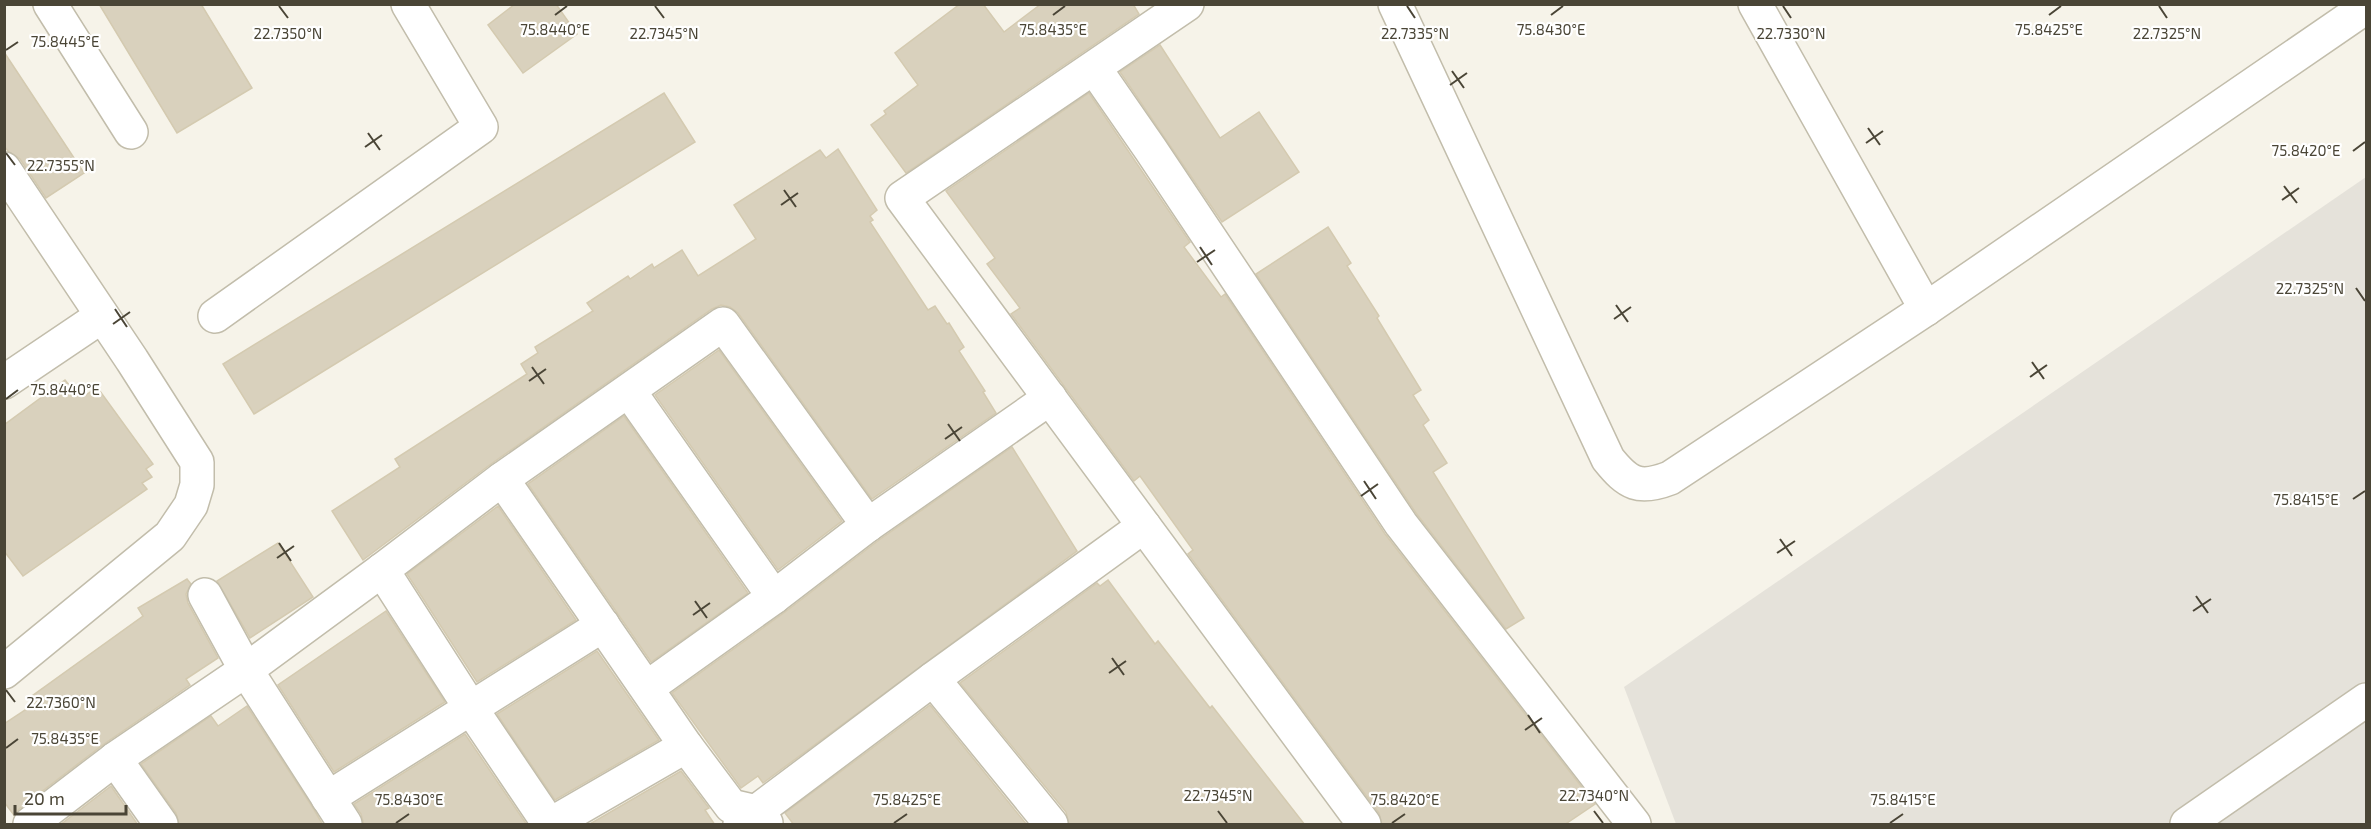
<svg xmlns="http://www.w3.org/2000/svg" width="2371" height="829" viewBox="0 0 2371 829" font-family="'Exo 2',sans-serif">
  <rect width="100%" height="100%" fill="#f6f3e9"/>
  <path fill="#e5e2da" d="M 2366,177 L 2366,824 L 1676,824 L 1624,687 Z"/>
  <g fill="#d9d1bd" stroke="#d4cab0" stroke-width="1.5">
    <path d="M 99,4 L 201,4 L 252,88 L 177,133 Z"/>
    <path d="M 515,4 L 556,4 L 577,34 L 523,73 L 488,25 Z"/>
    <path d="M 960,4 L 983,4 L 1004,32 L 1041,4 L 1133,4 L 1139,14 L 906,173 L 871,125 L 886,114 L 884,111 L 918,85 L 895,53 Z"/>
    <path d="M 1160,45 L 1220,138 L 1259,112 L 1299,172 L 1222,222 L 1120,72 Z"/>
    <path d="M 4,52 L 84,173 L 46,198 L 20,159 L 8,151 L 4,146 Z"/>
    <path d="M 664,93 L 695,142 L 254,414 L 223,364 Z"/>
    <path d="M 1089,93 L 1190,242 L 1184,247 L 1221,297 L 1225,294 L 1385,534 L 1595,804 L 1564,825 L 1382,825 L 1379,813 L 1188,554 L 1193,550 L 1140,476 L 1134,481 L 1011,314 L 1020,308 L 987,264 L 995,258 L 946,191 Z"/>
    <path d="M 838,149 L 877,210 L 870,216 L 873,220 L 870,222 L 928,310 L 935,306 L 947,324 L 949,323 L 964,347 L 959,351 L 985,391 L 983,392 L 996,413 L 872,499 L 738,313 L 730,307 L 721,305 L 712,309 L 491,464 L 363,560 L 332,511 L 400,467 L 395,459 L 527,374 L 521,364 L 538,353 L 535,347 L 593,311 L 587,303 L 628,276 L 630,279 L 652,264 L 654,268 L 682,250 L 698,276 L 756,239 L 734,205 L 820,150 L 826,158 Z"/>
    <path d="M 1328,227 L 1351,263 L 1347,266 L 1379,316 L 1377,318 L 1421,390 L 1413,395 L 1429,420 L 1423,425 L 1447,463 L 1433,472 L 1524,618 L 1506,629 L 1416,513 L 1256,274 Z"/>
    <path d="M 719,350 L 842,521 L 778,570 L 655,395 Z"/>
    <path d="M 65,380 L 74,391 L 80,386 L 86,395 L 97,387 L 153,464 L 146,469 L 152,477 L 142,483 L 147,489 L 23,576 L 4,551 L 4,425 Z"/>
    <path d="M 624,416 L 748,593 L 651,662 L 528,484 Z"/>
    <path d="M 1012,447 L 1077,551 L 763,783 L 758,776 L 741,788 L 672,693 L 785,612 L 879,540 Z"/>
    <path d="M 498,506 L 576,620 L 477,682 L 407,574 Z"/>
    <path d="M 278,543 L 313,597 L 250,638 L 217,581 Z"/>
    <path d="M 187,579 L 191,584 L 186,594 L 188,603 L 218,658 L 186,679 L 190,685 L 104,744 L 19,809 L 14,815 L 4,802 L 4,724 L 37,702 L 32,696 L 143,616 L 138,608 Z"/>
    <path d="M 1108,580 L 1155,644 L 1158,641 L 1210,708 L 1212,706 L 1305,825 L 1069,825 L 1066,812 L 960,683 L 1097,583 L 1100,586 Z"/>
    <path d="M 386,611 L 445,702 L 334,772 L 278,685 Z"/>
    <path d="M 597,651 L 659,740 L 555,800 L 497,714 Z"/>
    <path d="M 930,705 L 1027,825 L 794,825 L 785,813 Z"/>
    <path d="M 247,706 L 313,808 L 323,825 L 179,825 L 176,813 L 141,764 L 211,716 L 218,726 Z"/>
    <path d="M 465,734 L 527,825 L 364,825 L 361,814 L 354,804 Z"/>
    <path d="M 681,771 L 709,808 L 705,810 L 715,825 L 588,825 Z"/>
    <path d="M 111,786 L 138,825 L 60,825 Z"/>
  </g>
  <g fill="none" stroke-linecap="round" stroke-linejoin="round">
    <g stroke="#c2bdab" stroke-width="36">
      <g id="minor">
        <path d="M 50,4 L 131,132"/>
        <path d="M 1187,4 L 902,198 L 1364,824"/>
        <path d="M 1395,4 L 1608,459 C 1628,484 1639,490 1670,478 L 1926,309 L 2366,7"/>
        <path d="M 1755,4 L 1926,309"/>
        <path d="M 1095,69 L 1151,150 L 1401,524 L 1634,824"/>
        <path d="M 4,169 L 132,360 L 197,462 L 197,485 L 191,505 L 170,536 L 4,672"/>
        <path d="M 215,316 L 481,127 L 408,4"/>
        <path d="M 4,382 L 102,316"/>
        <path d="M 629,391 L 774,597"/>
        <path d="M 502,479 L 686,746 L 731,806 L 757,812 L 766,823"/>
        <path d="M 382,570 L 470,707 L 549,824"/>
        <path d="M 205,595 L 246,670 L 345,824"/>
        <path d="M 933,679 L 1051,824"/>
        <path d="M 648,687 L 774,597 L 868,525 L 1050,398"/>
        <path d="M 115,759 L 161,824"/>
        <path d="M 328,798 L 603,625"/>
        <path d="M 30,824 L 115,759 L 246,670 L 382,570 L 502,479 L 723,324 L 868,525"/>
        <path d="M 551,824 L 686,746"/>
        <path d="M 740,824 L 933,679 L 1144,526"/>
        <path d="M 2187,824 L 2366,700"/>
      </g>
    </g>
    <use href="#minor" stroke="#fff" stroke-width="33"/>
  </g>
  <path fill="none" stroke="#4a4536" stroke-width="2" d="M 279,6 L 288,18M 655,6 L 664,18M 1407,6 L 1415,18M 1783,6 L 1791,18M 2159,6 L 2167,18M 555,15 L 567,6M 1053,15 L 1065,6M 1551,15 L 1563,6M 2049,15 L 2061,6M 6,50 L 18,42M 1452,71 L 1464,88M 1450,85 L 1467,73M 1868,128 L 1880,145M 368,133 L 380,150M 1866,143 L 1883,131M 365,147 L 382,135M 2353,151 L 2365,142M 6,153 L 15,165M 2284,186 L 2297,203M 784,190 L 796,207M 2282,200 L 2299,188M 781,205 L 798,193M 1200,247 L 1212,265M 1197,262 L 1215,250M 2356,288 L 2365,301M 1616,305 L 1628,322M 115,309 L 127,327M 1614,319 L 1631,307M 113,324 L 130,312M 2032,362 L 2044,379M 532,367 L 544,384M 2030,377 L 2047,365M 529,381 L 546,369M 6,399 L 18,390M 948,424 L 960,441M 945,439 L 962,427M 1364,481 L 1376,499M 1361,496 L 1378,484M 2353,499 L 2365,491M 1780,539 L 1792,556M 279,543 L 291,561M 1777,553 L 1795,541M 277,558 L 294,546M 2196,596 L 2208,613M 695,601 L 707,618M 2193,611 L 2211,599M 693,615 L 710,603M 1112,658 L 1124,675M 1109,673 L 1126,661M 6,690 L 15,702M 1528,715 L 1540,733M 1525,730 L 1542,718M 6,748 L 18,739M 1218,811 L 1227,823M 1594,811 L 1603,823M 396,823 L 409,814M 894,823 L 907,814M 1392,823 L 1405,814M 1890,823 L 1903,814"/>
  <g font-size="15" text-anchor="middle" fill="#4a4536" stroke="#fff" stroke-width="4.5" stroke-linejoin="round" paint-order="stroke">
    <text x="555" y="35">75.8440°E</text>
    <text x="1053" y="35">75.8435°E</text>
    <text x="1551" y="35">75.8430°E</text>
    <text x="2049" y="35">75.8425°E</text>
    <text x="2167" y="39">22.7325°N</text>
    <text x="288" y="39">22.7350°N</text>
    <text x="664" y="39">22.7345°N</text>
    <text x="1415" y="39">22.7335°N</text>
    <text x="1791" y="39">22.7330°N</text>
    <text x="65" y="47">75.8445°E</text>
    <text x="2306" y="156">75.8420°E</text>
    <text x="61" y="171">22.7355°N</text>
    <text x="2310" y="294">22.7325°N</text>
    <text x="65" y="395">75.8440°E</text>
    <text x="2306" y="505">75.8415°E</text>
    <text x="61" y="708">22.7360°N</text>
    <text x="65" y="744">75.8435°E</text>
    <text x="1218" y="801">22.7345°N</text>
    <text x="1594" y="801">22.7340°N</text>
    <text x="409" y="805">75.8430°E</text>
    <text x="907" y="805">75.8425°E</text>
    <text x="1405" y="805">75.8420°E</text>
    <text x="1903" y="805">75.8415°E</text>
  </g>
  <rect width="2371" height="829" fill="none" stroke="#4a4536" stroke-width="12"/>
  <path d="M15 805v9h111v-9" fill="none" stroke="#4a4536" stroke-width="3"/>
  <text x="24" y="805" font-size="18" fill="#4a4536" stroke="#ffffff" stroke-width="4.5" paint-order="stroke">20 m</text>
</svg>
